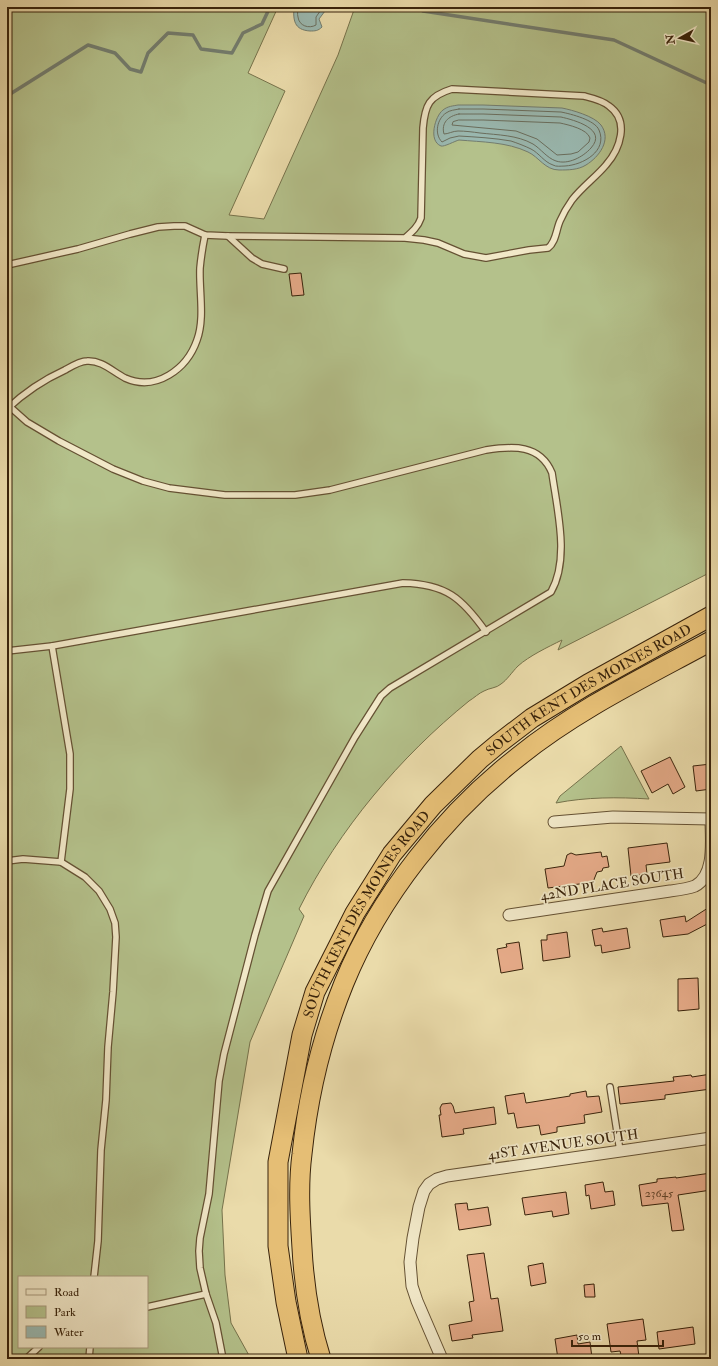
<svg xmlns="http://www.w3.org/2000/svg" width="718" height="1366" viewBox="0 0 718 1366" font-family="'IM FELL Double Pica',serif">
  <rect width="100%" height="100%" fill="#eadbaa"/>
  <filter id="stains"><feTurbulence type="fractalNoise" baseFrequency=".005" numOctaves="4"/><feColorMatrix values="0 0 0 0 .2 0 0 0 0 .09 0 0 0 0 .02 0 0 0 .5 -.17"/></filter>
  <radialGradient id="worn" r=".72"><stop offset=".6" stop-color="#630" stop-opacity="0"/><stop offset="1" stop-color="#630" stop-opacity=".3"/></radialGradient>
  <g fill="#b4c18b" stroke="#76724b" fill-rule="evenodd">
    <path d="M 7,7 L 278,7 L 248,73 L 285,91 L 229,215 L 264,219 L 338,55 L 355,7 L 711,7 L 711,572 L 558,650 L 562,640 C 548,647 529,656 518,666 C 512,672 507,680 501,684 C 497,688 489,688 484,691 C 479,693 474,698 469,701 C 400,757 339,829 299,909 L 304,916 L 250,1042 L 222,1210 L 225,1275 L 231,1323 L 251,1359 L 7,1359 ZM 19,1277 L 147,1277 L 147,1347 L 19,1347 Z"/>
    <path d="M 621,746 L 649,799 C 618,797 586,797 556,803 L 560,796 Z"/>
  </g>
  <g fill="#9ab9b1" stroke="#737d6f">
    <path d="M 294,7 L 328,7 L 319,19 L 322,27 C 318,31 315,31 310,31 C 294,30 293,20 294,7 Z"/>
    <path d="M 458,105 L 483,105 L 562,108 C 572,110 594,116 601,125 C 612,140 599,157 586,165 C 578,170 568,170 559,170 C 545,170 539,157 528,152 C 507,142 482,142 459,140 C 455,141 444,147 441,146 C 428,141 435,116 443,110 C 448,106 453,106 458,105 Z"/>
  </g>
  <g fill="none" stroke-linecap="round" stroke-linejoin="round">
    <g stroke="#6a6e5e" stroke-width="1">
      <path d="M 298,7 C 298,10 297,14 298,17 C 299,26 309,29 316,25 L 316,17 L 323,7"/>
      <path d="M 459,109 L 483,109 L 561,112 C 571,114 595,120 599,130 C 608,151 583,165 565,166 C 561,166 556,167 553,165 C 544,162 539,153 531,149 C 525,146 517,143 511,141 C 494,138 476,137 459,136 L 450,138 L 442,142 C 434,134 437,119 446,113 C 450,110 455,110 459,109 Z"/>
      <path d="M 459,114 L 483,114 L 561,117 C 574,120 608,129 591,148 C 583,157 568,165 556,161 C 547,158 541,149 533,144 C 517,135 498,135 480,133 C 473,132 465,131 458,131 C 453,131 448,134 444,134 C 441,123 448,116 459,114 Z"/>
      <path d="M 459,120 L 483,120 L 560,123 C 569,125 587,129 590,138 L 589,142 L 578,152 L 571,154 L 557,155 L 537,139 L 516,131 L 452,125 L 453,122 Z"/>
    </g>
    <g stroke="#737d6f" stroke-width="3.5">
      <path d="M 417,7 L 423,11 L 614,40 L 711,85"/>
      <path d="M 7,96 L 88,45 L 115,53 L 130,69 L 141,72 L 148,53 L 168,33 L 193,35 L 201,49 L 232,53 L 243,33 L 262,24 L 270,7"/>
    </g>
  </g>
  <g fill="#e6ab89" stroke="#39230b">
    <path d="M 301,273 L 304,295 L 292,296 L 289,274 Z"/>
    <path d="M 670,757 L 685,787 L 673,794 L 668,784 L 652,793 L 641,771 Z"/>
    <path d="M 711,764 L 711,789 L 696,791 L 693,766 Z"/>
    <path d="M 667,843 L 670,862 L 646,865 L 647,874 L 631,876 L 628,848 Z"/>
    <path d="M 601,852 L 602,857 L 607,856 L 609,867 L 603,868 L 602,871 L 597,872 L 591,887 L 587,883 L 548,888 L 545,869 L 564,866 L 567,855 L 571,853 L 576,855 Z"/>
    <path d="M 711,906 L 711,922 L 688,934 L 663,937 L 660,920 L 685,916 L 686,922 Z"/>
    <path d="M 602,928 L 603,932 L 627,928 L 630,948 L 602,953 L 601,945 L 595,946 L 592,930 Z"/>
    <path d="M 567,932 L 570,957 L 543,961 L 541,940 L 547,940 L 547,935 Z"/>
    <path d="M 519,942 L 523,969 L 501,973 L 497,949 L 507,947 L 506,944 Z"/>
    <path d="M 698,978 L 699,1009 L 678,1011 L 678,979 Z"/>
    <path d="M 711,1074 L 711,1089 L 665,1095 L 665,1099 L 620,1104 L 618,1087 L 674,1081 L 673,1077 L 691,1075 L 692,1077 Z"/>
    <path d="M 586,1091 L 587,1097 L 599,1096 L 602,1112 L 584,1115 L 585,1123 L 557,1127 L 557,1132 L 541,1135 L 539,1125 L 517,1128 L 514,1113 L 508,1114 L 505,1096 L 524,1093 L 526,1103 L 570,1096 L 570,1094 Z"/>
    <path d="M 451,1103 L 453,1106 L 455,1113 L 494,1107 L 496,1124 L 463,1129 L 464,1134 L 442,1137 L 439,1115 L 441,1115 L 440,1108 L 442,1104 Z"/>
    <path d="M 711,1173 L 711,1190 L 678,1195 L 684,1230 L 672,1231 L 668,1203 L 642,1206 L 639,1185 L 657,1182 L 657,1179 L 676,1177 L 676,1178 Z"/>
    <path d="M 603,1182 L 605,1192 L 613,1191 L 615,1205 L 591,1209 L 589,1195 L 586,1196 L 585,1185 Z"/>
    <path d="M 566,1192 L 569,1214 L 553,1217 L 552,1211 L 525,1215 L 522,1198 Z"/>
    <path d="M 467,1203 L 468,1210 L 488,1207 L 491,1225 L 459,1230 L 455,1204 Z"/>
    <path d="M 484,1253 L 491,1299 L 498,1298 L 503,1331 L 472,1335 L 473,1338 L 452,1341 L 449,1325 L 472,1321 L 469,1302 L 474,1301 L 467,1255 Z"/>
    <path d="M 543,1263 L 546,1283 L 531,1286 L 528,1266 Z"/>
    <path d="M 594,1284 L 595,1297 L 585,1297 L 584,1285 Z"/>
    <path d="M 643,1319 L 646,1340 L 637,1341 L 639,1357 L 622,1359 L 620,1351 L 611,1352 L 607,1324 Z"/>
    <path d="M 693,1327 L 695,1344 L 659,1349 L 657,1332 Z"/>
    <path d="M 577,1335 L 578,1344 L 590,1342 L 592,1358 L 558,1359 L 555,1339 Z"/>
  </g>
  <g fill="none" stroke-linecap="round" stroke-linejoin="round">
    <g stroke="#655133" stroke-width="8">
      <g id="service">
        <path d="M 228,236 L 405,238 C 412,232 418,227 421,218 L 423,128 C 425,105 429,96 452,89 L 584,96 C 592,98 602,100 609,106 C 630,121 620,149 606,165 C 596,177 582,187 572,200 C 567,207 563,214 560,221 C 556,230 556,242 548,248 L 529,250 L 486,258 L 464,254 L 438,243 L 424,240 L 405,238"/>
        <path d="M 7,265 L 78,249 L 130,234 L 158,227 L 174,226 L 185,226 L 205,235 L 228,236 L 252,258 L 262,264 L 284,269"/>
        <path d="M 9,406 L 27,422 L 59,441 L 113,469 L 143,481 L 169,488 L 225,495 L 295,495 L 330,490 L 486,450 C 513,446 540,444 552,473 C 557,509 570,559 551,592 L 390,688 L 381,696 L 355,737 L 268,891 L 255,935 L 224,1054 L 219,1081 L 209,1194 L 200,1238 L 199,1251 L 200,1268 L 206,1294 L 216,1323 L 223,1359"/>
        <path d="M 7,409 C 25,392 43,380 65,370 C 72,366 80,361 87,361 C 102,360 113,372 125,378 C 156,392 187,369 197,340 C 205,318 199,291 200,268 C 201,257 203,245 205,235"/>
        <path d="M 52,646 L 70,754 L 70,789 L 61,862"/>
        <path d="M 7,651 L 52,646 L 403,583 C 446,584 462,598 486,632"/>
        <path d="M 7,861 L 23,859 L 61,862 L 85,877 L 99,891 L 110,909 L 115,923 L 116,937 L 113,992 L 108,1047 L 106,1100 L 101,1150 L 98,1241 L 94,1277"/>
        <path d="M 610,1087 L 620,1151"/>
        <path d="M 147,1307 L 206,1294"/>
        <path d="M 26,1359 L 39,1347"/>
        <path d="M 89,1359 L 90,1347"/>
      </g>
    </g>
    <g stroke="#655133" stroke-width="13">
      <g id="minor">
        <path d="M 554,822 L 613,817 L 711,819"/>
        <path d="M 509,915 L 670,891 C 678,890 687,889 695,886 C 716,875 711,839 711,819"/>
        <path d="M 442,1359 L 417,1301 L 412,1286 L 410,1262 L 413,1238 L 419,1207 L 424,1191 L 429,1184 L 437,1179 L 447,1176 L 711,1138"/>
      </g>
    </g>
    <g stroke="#39230b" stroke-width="21">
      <g id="trunk">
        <path id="s1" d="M 298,1359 L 286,1302 L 278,1246 L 278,1162 L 302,1035 L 315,992 L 355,913 L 392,854 L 433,805 L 480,759 L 498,744 L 532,718 L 588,684 L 711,616"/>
        <path d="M 321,1359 C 310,1324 304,1285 302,1248 C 300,1217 298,1185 302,1154 C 308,1096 322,1037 344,983 C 379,897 445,814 518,757 C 576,710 645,677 711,641"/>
      </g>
    </g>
    <use href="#service" stroke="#f1e8c8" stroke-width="5.5"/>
    <use href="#minor" stroke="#f1e8c8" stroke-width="11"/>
    <use href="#trunk" stroke="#e5be75" stroke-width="19"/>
  </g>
  <g text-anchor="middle" stroke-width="3.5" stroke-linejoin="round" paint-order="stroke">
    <g font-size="12" fill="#64452a">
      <text x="659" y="1197">23645</text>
    </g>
    <g font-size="14" fill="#39230b" stroke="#f1e8c8">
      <text dy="5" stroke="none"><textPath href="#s1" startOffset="790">SOUTH KENT DES MOINES ROAD</textPath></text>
      <text transform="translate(612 884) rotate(-9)" y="5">42ND PLACE SOUTH</text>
      <text dy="5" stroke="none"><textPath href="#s1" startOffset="466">SOUTH KENT DES MOINES ROAD</textPath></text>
      <text transform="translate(563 1144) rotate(-8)" y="5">41ST AVENUE SOUTH</text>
    </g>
  </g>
  <rect width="718" height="1366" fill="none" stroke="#eadbaa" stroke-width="24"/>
  <rect x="8" y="8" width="702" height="1350" fill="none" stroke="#39230b" stroke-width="2"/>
  <rect x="12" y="12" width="694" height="1342" fill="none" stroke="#39230b"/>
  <rect x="18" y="1276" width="130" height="72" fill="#f1e8c8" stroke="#a7997c"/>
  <rect x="26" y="1289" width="20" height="6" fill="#f1e8c8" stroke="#a7997c"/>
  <text x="54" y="1296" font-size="12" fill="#39230b">Road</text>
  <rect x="26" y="1306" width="20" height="12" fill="#b4c18b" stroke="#a7997c"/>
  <text x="54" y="1316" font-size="12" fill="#39230b">Park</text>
  <rect x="26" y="1326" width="20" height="12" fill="#9ab9b1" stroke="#a7997c"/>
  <text x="54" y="1336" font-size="12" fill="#39230b">Water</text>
  <g transform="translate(680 38) rotate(262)" stroke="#f1e8c8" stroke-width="3" paint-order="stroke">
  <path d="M0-3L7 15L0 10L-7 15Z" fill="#39230b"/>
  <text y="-6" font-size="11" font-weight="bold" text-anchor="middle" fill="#39230b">N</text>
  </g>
  <path d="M572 1340v6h91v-6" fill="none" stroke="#39230b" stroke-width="2"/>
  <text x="578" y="1340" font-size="12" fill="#39230b" stroke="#f1e8c8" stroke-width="3" paint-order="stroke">50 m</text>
  <rect width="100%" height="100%" filter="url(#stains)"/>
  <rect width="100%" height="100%" fill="url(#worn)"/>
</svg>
